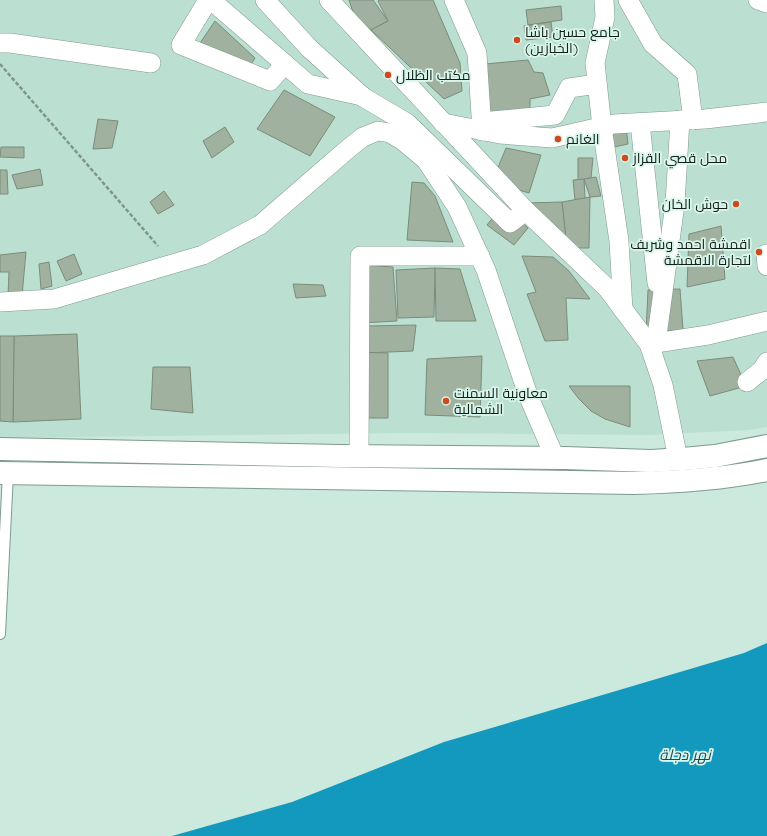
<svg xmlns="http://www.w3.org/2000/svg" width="767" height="836" viewBox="0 0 767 836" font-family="Quicksand,Cairo,sans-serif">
  <rect width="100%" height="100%" fill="#cce9de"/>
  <path fill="#bbdfd1" d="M 0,0 L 767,0 L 767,427 L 748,430 L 648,435 L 406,433 L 0,438 Z"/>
  <path fill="#1499be" d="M 767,643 L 767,836 L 172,836 L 292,802 L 444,742 L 744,653 Z"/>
  <g fill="#a0b29f" stroke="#7b8c7a">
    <path d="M 349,0 L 373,0 L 388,21 L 371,30 L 354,15 Z"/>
    <path d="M 379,0 L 433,0 L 460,63 L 462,91 L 444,99 L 371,30 L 388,21 L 378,1 Z"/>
    <path d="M 561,6 L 562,20 L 528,25 L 526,10 Z"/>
    <path d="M 215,21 L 255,58 L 250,66 L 198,46 Z"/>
    <path d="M 551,22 L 553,37 L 526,40 L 524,26 Z"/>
    <path d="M 528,60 L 534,72 L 543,73 L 550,95 L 530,99 L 530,115 L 486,122 L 475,65 Z"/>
    <path d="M 284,90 L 335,117 L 310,156 L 257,129 Z"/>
    <path d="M 98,119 L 118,121 L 112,148 L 93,149 Z"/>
    <path d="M 626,126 L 628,144 L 605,149 L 602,130 Z"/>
    <path d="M 225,127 L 234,142 L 212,158 L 203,141 Z"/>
    <path d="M 1,147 L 24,147 L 24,158 L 0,157 Z"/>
    <path d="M 506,148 L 541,155 L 529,193 L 492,182 Z"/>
    <path d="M 578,158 L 593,158 L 591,178 L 578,181 Z"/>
    <path d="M 40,169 L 43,185 L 17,189 L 12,175 Z"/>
    <path d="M 0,170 L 7,170 L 8,194 L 0,194 Z"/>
    <path d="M 596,177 L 601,196 L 590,197 L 584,179 Z"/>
    <path d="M 584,179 L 585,198 L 575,200 L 573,180 Z"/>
    <path d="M 412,182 L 424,183 L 435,196 L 453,242 L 407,240 Z"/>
    <path d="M 164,191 L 174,205 L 158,214 L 150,202 Z"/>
    <path d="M 590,197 L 589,248 L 567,248 L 562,202 Z"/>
    <path d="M 562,202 L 567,248 L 526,203 Z"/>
    <path d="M 503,205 L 528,228 L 514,245 L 487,225 Z"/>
    <path d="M 721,226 L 725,279 L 687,287 L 689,234 Z"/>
    <path d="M 26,252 L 22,296 L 8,296 L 9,272 L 0,272 L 0,255 Z"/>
    <path d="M 74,254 L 82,274 L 66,281 L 57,261 Z"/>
    <path d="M 522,256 L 553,257 L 569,271 L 590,299 L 566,298 L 568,340 L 545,341 L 527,294 L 536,292 Z"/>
    <path d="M 49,262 L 52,286 L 41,289 L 39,264 Z"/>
    <path d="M 363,265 L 393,267 L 397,321 L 361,323 Z"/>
    <path d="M 435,268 L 434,317 L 398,318 L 396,270 Z"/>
    <path d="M 435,268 L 460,269 L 476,321 L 436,321 Z"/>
    <path d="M 293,284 L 323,285 L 326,296 L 296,298 Z"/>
    <path d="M 680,289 L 683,330 L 646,333 L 648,290 Z"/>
    <path d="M 416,325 L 413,351 L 366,353 L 368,326 Z"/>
    <path d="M 77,334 L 81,419 L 13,422 L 14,336 Z"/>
    <path d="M 0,336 L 14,336 L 13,422 L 0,421 Z"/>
    <path d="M 354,352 L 388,353 L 388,418 L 354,418 Z"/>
    <path d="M 482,356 L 480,417 L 425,415 L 427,359 Z"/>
    <path d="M 733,357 L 746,386 L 710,396 L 697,361 Z"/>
    <path d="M 153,367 L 190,367 L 193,413 L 151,409 Z"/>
    <path d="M 569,386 L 630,386 L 630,427 L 605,419 L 591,411 L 579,399 Z"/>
  </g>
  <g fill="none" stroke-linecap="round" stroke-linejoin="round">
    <g stroke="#7f9a8f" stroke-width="12">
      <path id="lane" d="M 0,634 L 8,473"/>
    </g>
    <g stroke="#7f9a8f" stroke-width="20">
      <g id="street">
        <path d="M 208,0 L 181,45 L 270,81 L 285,64"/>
        <path d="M 211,0 L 308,84 L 362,96"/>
        <path d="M 265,0 L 309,48 L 363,97 L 407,123 L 510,223 L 526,211"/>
        <path d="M 329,0 L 526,211 L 607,288 L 649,344 L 663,385 L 678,459"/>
        <path d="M 454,0 L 477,53 L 482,131"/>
        <path d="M 604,0 L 605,17 L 595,63 L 602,127 L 619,241 L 623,310"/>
        <path d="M 628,0 L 653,44 L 687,74 L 693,120"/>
        <path d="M 758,0 L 767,3"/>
        <path d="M 0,43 L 10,43 L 151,63"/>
        <path d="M 481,122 L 555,115 L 569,88 L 597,84"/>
        <path d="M 443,123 L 500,134 L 552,138 L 614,124 L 705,119 L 767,112"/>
        <path d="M 640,123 L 657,283"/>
        <path d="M 767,254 L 766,254 L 767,266"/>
        <path d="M 0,302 L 54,299 L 203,255 L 260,225 L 349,148 L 363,137 L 378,131 L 390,133 L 402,140 L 426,160 L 457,207 L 486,270 L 528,395 L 555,458"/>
        <path d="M 656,343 L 675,204 L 680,120"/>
        <path d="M 649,344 L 708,335 L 767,321"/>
        <path d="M 747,382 L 762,370 L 767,362"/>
        <path d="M 359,456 L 360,256 L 480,256"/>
      </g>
    </g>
    <g stroke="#7f9a8f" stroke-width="24">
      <g id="secondary">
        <path d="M 0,449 L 340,456 L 565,458 L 651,461 L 683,459 L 715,456 L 767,446"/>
        <path d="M 0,473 L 634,483 C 679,482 723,479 767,470"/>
      </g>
    </g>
    <path stroke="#80968d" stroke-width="2.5" stroke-dasharray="4 2" stroke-linecap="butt" d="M 0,64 L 158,246"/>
    <use href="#lane" stroke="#fff" stroke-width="10"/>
    <use href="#street" stroke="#fff" stroke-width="19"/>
    <use href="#secondary" stroke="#fff" stroke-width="22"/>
  </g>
  <g fill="#d0481c" stroke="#d9f6eb" stroke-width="1.5">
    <circle cx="517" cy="40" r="4"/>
    <circle cx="388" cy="75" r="4"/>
    <circle cx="558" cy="139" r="4"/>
    <circle cx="625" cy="158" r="4"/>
    <circle cx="736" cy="204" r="4"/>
    <circle cx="759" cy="252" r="4"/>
    <circle cx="446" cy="401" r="4"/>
  </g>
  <g text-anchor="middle" stroke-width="3.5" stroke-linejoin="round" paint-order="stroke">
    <g font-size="14" fill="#131e1a" stroke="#d9f6eb" text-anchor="start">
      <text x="525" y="37">جامع حسين باشا<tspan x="525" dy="16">(الخبازين)</tspan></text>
      <text x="396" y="80">مكتب الظلال</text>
      <text x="566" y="144">الغانم</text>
      <text x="633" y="163">محل قصي القزاز</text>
      <text x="728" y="209" text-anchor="end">حوش الخان</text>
      <text x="751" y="249" text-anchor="end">اقمشة احمد وشريف<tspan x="751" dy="16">لتجارة الاقمشة</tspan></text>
      <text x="454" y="398">معاونية السمنت<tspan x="454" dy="16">الشمالية</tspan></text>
    </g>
    <g font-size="15" font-style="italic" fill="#1a4a5a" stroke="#d9f6eb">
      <text x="685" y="760">نهر دجلة</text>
    </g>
  </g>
</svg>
